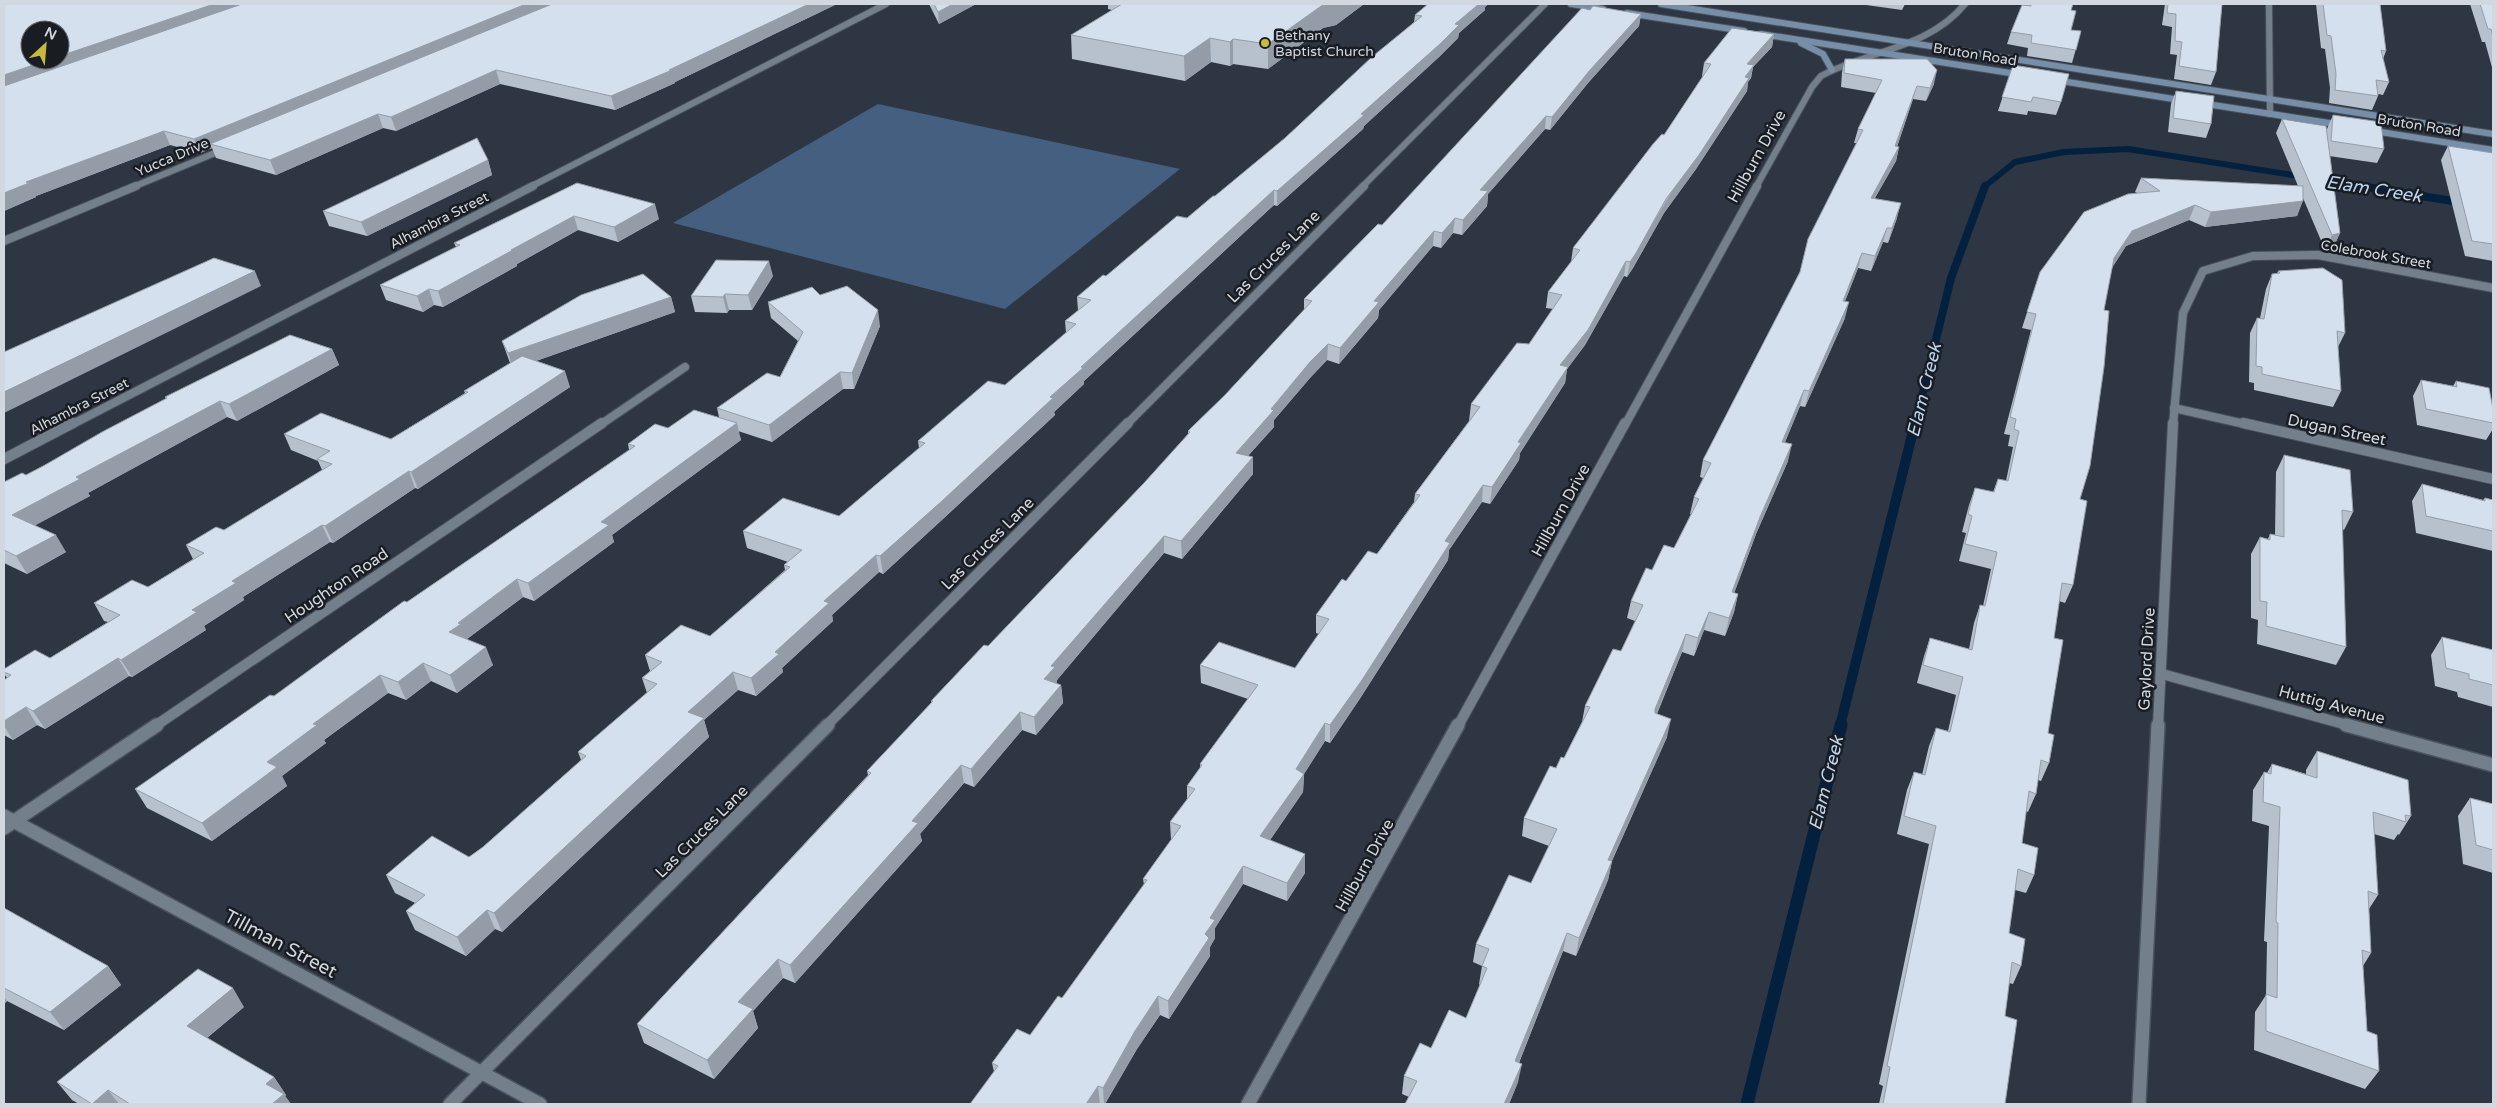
<svg xmlns="http://www.w3.org/2000/svg" width="2497" height="1108" viewBox="0 0 2497 1108" font-family="'Varela Round',sans-serif">
  <rect width="100%" height="100%" fill="#2d3642"/>
  <path fill="#445f80" d="M 878,104 L 1180,169 L 1005,309 L 673,223 Z"/>
  <g fill="none" stroke-linecap="round" stroke-linejoin="round">
    <path stroke="#03203f" stroke-width="6" d="M 1984,187 L 2015,162 L 2064,152 L 2128,149 L 2368,187"/>
    <g stroke="#03203f" stroke-width="8">
      <path d="M 2360,186 L 2465,203"/>
      <path d="M 1915,425 L 1951,278 L 1985,186"/>
    </g>
    <path stroke="#03203f" stroke-width="10" d="M 1840,726 L 1915,423"/>
    <path stroke="#03203f" stroke-width="13" d="M 1747,1104 L 1841,725"/>
    <g stroke="#4a525b" stroke-width="8">
      <g id="minor-far3">
        <path d="M 2269,4 L 2270,114"/>
        <path d="M 133,187 L 227,148"/>
        <path d="M 530,187 L 886,4"/>
        <path d="M 1362,187 L 1545,4"/>
      </g>
    </g>
    <g stroke="#4a525b" stroke-width="10">
      <g id="minor-far2">
        <path d="M 4,241 L 136,186"/>
        <path d="M 2174,408 L 2249,425"/>
        <path d="M 71,425 L 533,186"/>
        <path d="M 600,425 L 685,367"/>
        <path d="M 1126,425 L 1364,186"/>
        <path d="M 2173,425 L 2183,313 L 2203,271 L 2253,256 L 2318,255 L 2493,288"/>
      </g>
    </g>
    <g stroke="#4a525b" stroke-width="12">
      <g id="minor-far1">
        <path d="M 2243,423 L 2493,479"/>
        <path d="M 4,459 L 73,423"/>
        <path d="M 2162,674 L 2351,726"/>
        <path d="M 155,726 L 602,423"/>
        <path d="M 826,726 L 1128,423"/>
        <path d="M 2158,726 L 2173,423"/>
      </g>
    </g>
    <g stroke="#4a525b" stroke-width="16">
      <g id="minor">
        <path d="M 2346,725 L 2493,765"/>
        <path d="M 4,816 L 540,1104"/>
        <path d="M 4,828 L 157,725"/>
        <path d="M 450,1104 L 828,725"/>
        <path d="M 2139,1104 L 2158,725"/>
      </g>
    </g>
    <g stroke="#4a525b" stroke-width="8">
      <path id="tertiary-far3" d="M 1756,187 L 1812,87 L 1821,76 C 1869,50 1928,49 1965,4"/>
    </g>
    <g stroke="#4a525b" stroke-width="10">
      <path id="tertiary-far2" d="M 1625,425 L 1757,186"/>
    </g>
    <g stroke="#4a525b" stroke-width="12">
      <path id="tertiary-far1" d="M 1458,726 L 1625,423"/>
    </g>
    <g stroke="#4a525b" stroke-width="16">
      <path id="tertiary" d="M 1248,1104 L 1458,725"/>
    </g>
    <g stroke="#4a525b" stroke-width="8">
      <g id="secondary">
        <path d="M 1571,4 L 1603,9"/>
        <path d="M 1661,4 L 2493,134"/>
        <path d="M 1627,13 L 1744,31"/>
        <path d="M 1761,34 L 2023,75"/>
        <path d="M 1801,43 L 1823,54 L 1832,70"/>
        <path d="M 2055,80 L 2186,101"/>
        <path d="M 2200,103 L 2342,125"/>
        <path d="M 2368,130 L 2493,150"/>
      </g>
    </g>
    <use href="#minor-far3" stroke="#747f8c" stroke-width="6"/>
    <use href="#minor-far2" stroke="#747f8c" stroke-width="8"/>
    <use href="#minor-far1" stroke="#747f8c" stroke-width="10"/>
    <use href="#minor" stroke="#747f8c" stroke-width="13"/>
    <use href="#tertiary-far3" stroke="#747f8c" stroke-width="6"/>
    <use href="#tertiary-far2" stroke="#747f8c" stroke-width="8"/>
    <use href="#tertiary-far1" stroke="#747f8c" stroke-width="10"/>
    <use href="#tertiary" stroke="#747f8c" stroke-width="13"/>
    <use href="#secondary" stroke="#778ea9" stroke-width="6"/>
  </g>
  <g fill="#b6c1cd">
    <path d="M 4,4 L 837,4 L 675,82 L 675,83 L 615,110 L 500,84 L 396,131 L 383,128 L 276,175 L 216,158 L 212,148 L 200,153 L 170,145 L 36,196 L 36,197 L 4,211 Z"/>
    <path d="M 929,4 L 976,4 L 939,24 Z"/>
    <path d="M 1108,4 L 1364,4 L 1336,25 L 1323,28 L 1268,69 L 1233,64 L 1230,66 L 1211,62 L 1185,81 L 1072,59 L 1071,35 L 1112,10 L 1108,9 Z"/>
    <path d="M 1428,4 L 1488,4 L 1485,7 L 1485,10 L 1459,33 L 1458,38 L 1439,57 L 1364,126 L 1363,129 L 1277,206 L 1274,205 L 1084,381 L 1084,384 L 1054,412 L 1055,415 L 944,518 L 883,574 L 879,572 L 832,615 L 833,621 L 782,668 L 783,672 L 756,696 L 738,690 L 704,720 L 709,737 L 502,932 L 495,929 L 466,956 L 415,930 L 406,911 L 415,903 L 395,893 L 386,875 L 469,857 L 483,847 L 581,760 L 578,752 L 647,693 L 642,678 L 650,671 L 645,655 L 710,636 L 785,570 L 784,565 L 788,562 L 747,548 L 743,531 L 839,516 L 919,448 L 918,441 L 1005,385 L 1066,333 L 1065,321 L 1078,311 L 1077,297 L 1187,218 L 1215,196 L 1285,138 L 1414,22 L 1415,15 Z"/>
    <path d="M 1859,4 L 1905,4 L 1902,10 Z"/>
    <path d="M 2027,4 L 2073,4 L 2071,10 L 2071,30 L 2081,31 L 2072,63 L 2027,56 L 2028,48 L 2007,44 L 2011,32 L 2027,5 Z"/>
    <path d="M 2165,4 L 2222,4 L 2216,72 L 2211,85 L 2174,79 L 2177,55 L 2170,54 L 2172,27 L 2162,25 Z"/>
    <path d="M 2316,4 L 2380,4 L 2386,51 L 2383,59 L 2389,82 L 2383,95 L 2378,94 L 2378,96 L 2372,110 L 2329,103 L 2330,88 L 2325,49 L 2321,48 Z"/>
    <path d="M 2470,4 L 2493,4 L 2493,71 L 2485,42 L 2482,42 Z"/>
    <path d="M 1590,10 L 1641,14 L 1639,26 L 1588,83 L 1550,130 L 1545,129 L 1488,194 L 1487,206 L 1462,235 L 1453,233 L 1441,248 L 1433,246 L 1379,310 L 1378,318 L 1339,364 L 1327,360 L 1310,378 L 1274,420 L 1274,427 L 1248,456 L 1253,474 L 1182,559 L 1164,553 L 1057,680 L 1057,684 L 1061,685 L 1063,703 L 1036,735 L 1022,730 L 974,787 L 964,783 L 920,834 L 922,841 L 795,983 L 783,978 L 753,1011 L 758,1028 L 714,1079 L 644,1043 L 637,1024 L 868,775 L 867,771 L 932,703 L 931,701 L 988,646 L 1144,483 L 1188,435 L 1188,431 L 1225,395 L 1304,310 L 1304,299 L 1382,225 Z"/>
    <path d="M 1774,34 L 1772,47 L 1753,67 L 1751,78 L 1748,82 L 1747,91 L 1696,169 L 1664,213 L 1633,268 L 1627,277 L 1624,276 L 1585,345 L 1567,369 L 1565,383 L 1520,453 L 1519,460 L 1490,504 L 1482,502 L 1449,550 L 1448,560 L 1361,697 L 1330,743 L 1325,741 L 1304,774 L 1303,792 L 1270,840 L 1305,854 L 1305,873 L 1287,901 L 1243,884 L 1215,928 L 1215,938 L 1210,947 L 1210,956 L 1169,1019 L 1160,1015 L 1137,1049 L 1105,1104 L 970,1104 L 994,1072 L 992,1063 L 1030,1035 L 1062,998 L 1144,885 L 1143,879 L 1171,840 L 1170,822 L 1187,799 L 1187,786 L 1200,768 L 1200,764 L 1248,699 L 1201,683 L 1200,665 L 1295,668 L 1319,634 L 1316,633 L 1316,615 L 1346,581 L 1377,554 L 1414,502 L 1415,494 L 1469,421 L 1471,404 L 1529,344 L 1553,309 L 1546,308 L 1548,292 L 1571,262 L 1573,248 L 1664,135 L 1703,76 L 1702,76 L 1704,63 Z"/>
    <path d="M 1845,59 L 1934,84 L 1926,101 L 1913,99 L 1897,147 L 1899,147 L 1896,161 L 1875,198 L 1897,218 L 1888,243 L 1883,242 L 1871,271 L 1858,268 L 1845,301 L 1845,318 L 1805,407 L 1800,406 L 1785,442 L 1788,461 L 1756,534 L 1734,593 L 1738,594 L 1734,612 L 1725,636 L 1704,630 L 1694,656 L 1682,652 L 1657,714 L 1667,737 L 1612,861 L 1608,880 L 1576,956 L 1563,951 L 1519,1063 L 1518,1082 L 1509,1104 L 1405,1104 L 1409,1097 L 1402,1094 L 1404,1076 L 1431,1048 L 1466,1018 L 1480,985 L 1479,984 L 1482,966 L 1473,962 L 1476,944 L 1531,883 L 1549,846 L 1522,836 L 1524,818 L 1556,768 L 1564,758 L 1582,722 L 1585,706 L 1621,651 L 1635,621 L 1627,618 L 1631,601 L 1652,570 L 1674,548 L 1691,514 L 1690,514 L 1694,497 L 1703,478 L 1700,477 L 1703,460 L 1783,305 L 1800,272 L 1857,143 L 1854,143 L 1858,129 L 1876,93 L 1841,87 L 1842,72 Z"/>
    <path d="M 2013,65 L 2061,102 L 2056,115 L 2028,111 L 2027,115 L 1998,111 Z"/>
    <path d="M 2176,91 L 2211,124 L 2206,138 L 2168,132 L 2171,104 Z"/>
    <path d="M 2333,115 L 2384,149 L 2377,163 L 2329,156 L 2340,233 L 2333,248 L 2325,250 L 2303,198 L 2297,216 L 2205,227 L 2189,220 L 2126,246 L 2112,267 L 2104,310 L 2080,499 L 2073,585 L 2065,603 L 2059,601 L 2054,638 L 2048,733 L 2049,763 L 2041,781 L 2038,780 L 2036,794 L 2028,812 L 2026,811 L 2022,843 L 2034,875 L 2026,893 L 2015,890 L 2009,933 L 2021,966 L 2013,984 L 2009,983 L 2005,1016 L 2005,1104 L 1879,1104 L 1883,1086 L 1879,1084 L 1929,844 L 1897,834 L 1907,790 L 1914,772 L 1922,775 L 1929,746 L 1936,728 L 1948,731 L 1956,695 L 1917,683 L 1924,656 L 1930,638 L 1969,649 L 1974,623 L 1980,605 L 1983,606 L 1991,569 L 1959,561 L 1966,533 L 1962,532 L 1969,505 L 1975,488 L 1993,492 L 1998,479 L 2006,481 L 2013,447 L 2008,446 L 2010,435 L 2004,434 L 2031,330 L 2022,328 L 2040,272 L 2137,193 L 2135,192 L 2141,178 L 2298,186 L 2276,133 L 2282,119 L 2326,133 L 2327,129 Z"/>
    <path d="M 2448,146 L 2493,153 L 2493,261 L 2465,256 L 2441,160 Z"/>
    <path d="M 488,160 L 492,175 L 367,236 L 329,226 L 323,211 Z"/>
    <path d="M 577,183 L 659,219 L 618,242 L 578,230 L 517,264 L 517,266 L 443,307 L 434,305 L 423,312 L 386,300 L 380,285 L 456,247 L 454,243 Z"/>
    <path d="M 2278,271 L 2345,333 L 2338,347 L 2341,391 L 2333,407 L 2254,390 L 2254,383 L 2249,382 L 2250,333 L 2257,318 L 2260,318 L 2266,289 L 2272,274 L 2277,274 Z"/>
    <path d="M 773,276 L 752,310 L 729,310 L 727,313 L 695,312 L 691,296 Z"/>
    <path d="M 820,295 L 880,326 L 854,389 L 843,389 L 772,442 L 738,431 L 741,440 L 612,535 L 614,542 L 534,601 L 523,597 L 467,639 L 493,665 L 457,693 L 431,681 L 406,700 L 388,693 L 324,740 L 326,743 L 282,776 L 287,786 L 212,841 L 147,808 L 135,789 L 274,696 L 407,602 L 629,450 L 628,444 L 668,428 L 719,417 L 717,408 L 780,377 L 798,341 L 771,318 L 768,302 Z"/>
    <path d="M 671,297 L 675,312 L 536,361 L 570,387 L 418,489 L 415,488 L 333,543 L 330,542 L 243,597 L 244,600 L 204,626 L 206,630 L 132,677 L 129,676 L 45,729 L 37,725 L 13,740 L 4,735 L 4,680 L 7,678 L 4,674 L 4,669 L 50,658 L 108,622 L 104,621 L 94,603 L 148,587 L 193,559 L 186,545 L 224,530 L 322,470 L 318,461 L 291,450 L 284,434 L 391,439 L 465,393 L 464,391 L 510,363 L 502,341 Z"/>
    <path d="M 332,349 L 339,365 L 237,421 L 227,417 L 88,493 L 90,496 L 35,525 L 66,552 L 27,574 L 4,563 L 4,482 L 26,475 L 45,465 L 166,399 L 165,397 Z"/>
    <path d="M 2421,380 L 2453,386 L 2456,381 L 2493,409 L 2493,429 L 2486,440 L 2417,425 L 2413,396 Z"/>
    <path d="M 2284,455 L 2353,512 L 2344,530 L 2342,529 L 2346,647 L 2336,665 L 2257,644 L 2258,620 L 2251,618 L 2251,554 L 2260,537 L 2268,539 L 2270,534 L 2275,535 L 2276,472 Z"/>
    <path d="M 2422,484 L 2483,500 L 2485,498 L 2493,500 L 2493,551 L 2416,533 L 2412,501 Z"/>
    <path d="M 2442,637 L 2493,650 L 2493,707 L 2458,697 L 2457,692 L 2435,686 L 2431,655 Z"/>
    <path d="M 2317,751 L 2411,816 L 2399,835 L 2398,834 L 2394,840 L 2374,834 L 2378,895 L 2369,909 L 2371,953 L 2363,966 L 2367,1031 L 2379,1071 L 2365,1089 L 2254,1050 L 2255,1012 L 2266,995 L 2267,942 L 2264,941 L 2269,826 L 2252,821 L 2253,790 L 2264,772 L 2267,773 L 2272,764 L 2306,774 L 2306,770 Z"/>
    <path d="M 2470,798 L 2493,804 L 2493,873 L 2463,864 L 2458,816 Z"/>
    <path d="M 4,908 L 108,966 L 121,985 L 64,1030 L 7,1001 L 4,1004 Z"/>
    <path d="M 244,1007 L 207,1038 L 274,1077 L 286,1095 L 285,1096 L 291,1104 L 79,1104 L 72,1100 L 57,1082 Z"/>
  </g>
  <g fill="#949da7">
    <path d="M 214,4 L 254,4 L 4,91 L 4,75 L 48,60 L 60,60 L 60,56 Z"/>
    <path d="M 526,4 L 560,4 L 210,144 L 212,148 L 200,153 L 194,139 Z"/>
    <path d="M 809,4 L 837,4 L 675,82 L 675,83 L 615,110 L 611,96 Z"/>
    <path d="M 953,4 L 976,4 L 939,24 L 938,12 Z"/>
    <path d="M 1324,4 L 1364,4 L 1336,25 L 1323,28 L 1268,69 L 1268,44 Z"/>
    <path d="M 1479,4 L 1488,4 L 1485,7 L 1485,10 L 1459,33 L 1458,38 L 1439,57 L 1364,126 L 1363,129 L 1277,206 L 1277,191 L 1361,114 L 1455,24 Z"/>
    <path d="M 1641,14 L 1639,26 L 1588,83 L 1550,130 L 1552,117 L 1590,70 Z"/>
    <path d="M 1774,34 L 1772,47 L 1753,67 L 1751,78 L 1748,82 L 1747,91 L 1696,169 L 1664,213 L 1633,268 L 1627,277 L 1630,262 L 1747,64 Z"/>
    <path d="M 1210,38 L 1211,62 L 1185,81 L 1184,56 Z"/>
    <path d="M 1233,39 L 1233,64 L 1230,66 L 1230,42 Z"/>
    <path d="M 496,70 L 500,84 L 396,131 L 391,117 Z"/>
    <path d="M 1937,70 L 1934,84 L 1926,101 L 1930,88 Z"/>
    <path d="M 1917,86 L 1913,99 L 1892,161 L 1895,146 Z"/>
    <path d="M 378,114 L 383,128 L 276,175 L 270,160 Z"/>
    <path d="M 1546,116 L 1545,129 L 1488,194 L 1487,206 L 1462,235 L 1463,220 L 1480,190 Z"/>
    <path d="M 164,131 L 170,145 L 36,196 L 36,197 L 4,211 L 4,193 L 26,182 Z"/>
    <path d="M 1899,147 L 1896,161 L 1867,212 L 1871,198 Z"/>
    <path d="M 488,160 L 492,175 L 367,236 L 361,222 Z"/>
    <path d="M 1274,190 L 1274,205 L 1084,381 L 1084,384 L 1054,412 L 1055,415 L 944,518 L 883,574 L 880,556 L 1050,397 L 1081,367 Z"/>
    <path d="M 2303,201 L 2297,216 L 2205,227 L 2211,212 Z"/>
    <path d="M 1901,203 L 1897,218 L 1888,243 L 1892,228 Z"/>
    <path d="M 655,204 L 659,219 L 618,242 L 614,227 Z"/>
    <path d="M 2195,205 L 2189,220 L 2126,246 L 2109,273 L 2114,258 L 2132,231 Z"/>
    <path d="M 574,216 L 578,230 L 517,264 L 517,266 L 443,307 L 438,291 L 511,250 Z"/>
    <path d="M 1455,218 L 1453,233 L 1441,248 L 1442,233 Z"/>
    <path d="M 1887,228 L 1883,242 L 1871,271 L 1875,256 Z"/>
    <path d="M 1434,231 L 1433,246 L 1379,310 L 1378,318 L 1339,364 L 1340,348 L 1374,301 Z"/>
    <path d="M 2340,233 L 2333,248 L 2325,250 L 2332,235 Z"/>
    <path d="M 1862,253 L 1858,268 L 1839,317 L 1843,301 Z"/>
    <path d="M 769,261 L 773,276 L 752,310 L 748,295 Z"/>
    <path d="M 1626,261 L 1624,276 L 1585,345 L 1567,369 L 1565,383 L 1520,453 L 1519,460 L 1490,504 L 1492,487 L 1518,442 L 1560,365 Z"/>
    <path d="M 255,271 L 261,286 L 4,413 L 4,392 Z"/>
    <path d="M 429,289 L 434,305 L 423,312 L 417,296 Z"/>
    <path d="M 725,294 L 729,310 L 727,313 L 723,297 Z"/>
    <path d="M 671,297 L 675,312 L 513,369 L 508,353 Z"/>
    <path d="M 1849,302 L 1845,318 L 1805,407 L 1809,391 Z"/>
    <path d="M 878,310 L 880,326 L 854,389 L 852,373 Z"/>
    <path d="M 1328,344 L 1327,360 L 1310,378 L 1274,420 L 1274,427 L 1236,469 L 1236,453 L 1271,409 L 1310,362 Z"/>
    <path d="M 332,349 L 339,365 L 237,421 L 229,404 Z"/>
    <path d="M 565,371 L 570,387 L 418,489 L 411,472 Z"/>
    <path d="M 840,372 L 843,389 L 772,442 L 769,425 Z"/>
    <path d="M 1804,390 L 1800,406 L 1778,459 L 1782,442 Z"/>
    <path d="M 220,401 L 227,417 L 88,493 L 90,496 L 23,532 L 12,515 L 76,477 Z"/>
    <path d="M 737,423 L 741,440 L 612,535 L 614,542 L 534,601 L 528,583 L 601,522 Z"/>
    <path d="M 1792,444 L 1788,461 L 1756,534 L 1728,610 L 1732,592 L 1760,517 Z"/>
    <path d="M 1253,457 L 1253,474 L 1182,559 L 1181,541 Z"/>
    <path d="M 409,471 L 415,488 L 333,543 L 325,526 Z"/>
    <path d="M 1483,485 L 1482,502 L 1449,550 L 1448,560 L 1361,697 L 1330,743 L 1330,725 L 1445,541 Z"/>
    <path d="M 322,525 L 330,542 L 243,597 L 244,600 L 204,626 L 206,630 L 132,677 L 121,660 L 232,581 Z"/>
    <path d="M 56,535 L 66,552 L 27,574 L 16,556 Z"/>
    <path d="M 1164,536 L 1164,553 L 1057,680 L 1057,685 L 1044,679 L 1051,666 Z"/>
    <path d="M 876,555 L 879,572 L 832,615 L 833,621 L 782,668 L 783,672 L 756,696 L 751,678 L 824,601 Z"/>
    <path d="M 517,579 L 523,597 L 467,639 L 449,632 L 458,623 Z"/>
    <path d="M 1738,594 L 1734,612 L 1725,636 L 1729,618 Z"/>
    <path d="M 1709,612 L 1704,630 L 1694,656 L 1698,638 Z"/>
    <path d="M 1686,634 L 1682,652 L 1651,727 L 1655,709 Z"/>
    <path d="M 486,647 L 493,665 L 457,693 L 450,675 Z"/>
    <path d="M 118,658 L 129,676 L 45,729 L 33,711 Z"/>
    <path d="M 423,663 L 431,681 L 406,700 L 398,682 Z"/>
    <path d="M 733,672 L 738,690 L 704,720 L 709,737 L 502,932 L 494,913 L 688,712 Z"/>
    <path d="M 380,675 L 388,693 L 324,740 L 326,743 L 282,776 L 287,786 L 212,841 L 202,823 L 267,762 L 313,724 Z"/>
    <path d="M 1061,685 L 1063,703 L 1036,735 L 1034,717 Z"/>
    <path d="M 26,707 L 37,725 L 13,740 L 4,726 L 4,721 Z"/>
    <path d="M 1020,712 L 1022,730 L 974,787 L 971,769 Z"/>
    <path d="M 1671,719 L 1667,737 L 1604,878 L 1608,860 Z"/>
    <path d="M 1325,723 L 1325,741 L 1304,774 L 1303,792 L 1260,855 L 1260,836 L 1296,769 Z"/>
    <path d="M 961,765 L 964,783 L 920,834 L 922,841 L 795,983 L 790,965 L 912,821 Z"/>
    <path d="M 1305,854 L 1305,873 L 1287,901 L 1287,883 Z"/>
    <path d="M 1612,861 L 1608,880 L 1576,956 L 1579,938 Z"/>
    <path d="M 1243,866 L 1243,884 L 1215,928 L 1215,938 L 1210,947 L 1210,956 L 1169,1019 L 1168,1001 L 1205,934 L 1210,918 Z"/>
    <path d="M 487,910 L 495,929 L 466,956 L 457,937 Z"/>
    <path d="M 1567,933 L 1563,951 L 1512,1080 L 1515,1061 Z"/>
    <path d="M 778,959 L 783,978 L 753,1011 L 758,1028 L 714,1079 L 707,1060 L 738,1002 Z"/>
    <path d="M 108,966 L 121,985 L 64,1030 L 50,1012 Z"/>
    <path d="M 233,988 L 244,1007 L 199,1044 L 187,1026 Z"/>
    <path d="M 1158,996 L 1160,1015 L 1137,1049 L 1105,1104 L 1104,1104 L 1103,1088 L 1135,1031 Z"/>
    <path d="M 4,997 L 7,1001 L 4,1004 Z"/>
    <path d="M 1522,1064 L 1518,1082 L 1509,1104 L 1504,1104 Z"/>
    <path d="M 274,1077 L 286,1095 L 285,1096 L 291,1104 L 272,1104 L 266,1084 Z"/>
    <path d="M 1098,1086 L 1100,1104 L 1086,1104 Z"/>
    <path d="M 108,1090 L 119,1104 L 92,1104 Z"/>
  </g>
  <g fill="#d4e0ee" stroke="#949da7">
    <path d="M 4,4 L 214,4 L 60,56 L 60,30 L 30,30 L 30,60 L 48,60 L 4,75 Z"/>
    <path d="M 242,4 L 526,4 L 194,139 L 164,131 L 26,182 L 29,183 L 4,193 L 4,86 Z"/>
    <path d="M 552,4 L 809,4 L 669,70 L 672,70 L 611,96 L 496,70 L 391,117 L 378,114 L 270,160 L 210,144 Z"/>
    <path d="M 934,4 L 953,4 L 938,12 Z"/>
    <path d="M 1122,4 L 1326,4 L 1324,4 L 1268,44 L 1233,39 L 1230,42 L 1210,38 L 1184,56 L 1071,35 Z"/>
    <path d="M 1428,4 L 1479,4 L 1455,24 L 1459,25 L 1440,44 L 1361,114 L 1364,115 L 1277,191 L 1274,190 L 1081,367 L 1083,368 L 1050,397 L 1053,398 L 942,501 L 880,556 L 876,555 L 824,601 L 829,603 L 775,652 L 779,654 L 751,678 L 733,672 L 688,712 L 704,718 L 494,913 L 487,910 L 457,937 L 406,911 L 425,895 L 386,875 L 432,836 L 469,857 L 483,847 L 586,756 L 578,752 L 657,684 L 642,678 L 662,662 L 645,655 L 681,625 L 710,636 L 790,567 L 784,565 L 802,550 L 743,531 L 783,498 L 839,516 L 925,443 L 918,441 L 988,381 L 1005,385 L 1076,324 L 1065,321 L 1091,300 L 1077,297 L 1103,275 L 1106,276 L 1177,216 L 1187,218 L 1213,196 L 1215,196 L 1285,138 L 1373,56 L 1422,16 L 1415,15 Z"/>
    <path d="M 2031,4 L 2073,4 L 2071,10 L 2076,11 L 2071,30 L 2081,31 L 2076,50 L 2031,43 L 2032,35 L 2011,32 L 2022,5 L 2031,6 Z"/>
    <path d="M 2168,4 L 2222,4 L 2216,72 L 2179,66 L 2182,42 L 2175,41 L 2176,14 L 2167,13 Z"/>
    <path d="M 2323,4 L 2380,4 L 2386,51 L 2381,50 L 2389,82 L 2376,80 L 2378,96 L 2335,90 L 2336,74 L 2331,36 L 2327,35 Z"/>
    <path d="M 2480,4 L 2493,4 L 2493,37 L 2491,29 L 2488,29 Z"/>
    <path d="M 1593,6 L 1641,14 L 1590,70 L 1552,117 L 1546,116 L 1480,190 L 1488,191 L 1463,220 L 1455,218 L 1442,233 L 1434,231 L 1374,301 L 1379,302 L 1340,348 L 1328,344 L 1310,362 L 1271,409 L 1274,410 L 1236,453 L 1253,457 L 1181,541 L 1164,536 L 1051,666 L 1055,667 L 1044,679 L 1061,685 L 1034,717 L 1020,712 L 971,769 L 961,765 L 912,821 L 918,823 L 790,965 L 778,959 L 738,1002 L 753,1009 L 707,1060 L 637,1024 L 871,773 L 867,771 L 933,701 L 931,701 L 984,645 L 988,646 L 1144,483 L 1190,432 L 1188,431 L 1225,395 L 1312,301 L 1304,299 L 1378,224 L 1382,225 L 1582,8 L 1590,10 Z"/>
    <path d="M 1732,28 L 1774,34 L 1747,64 L 1754,65 L 1745,77 L 1749,78 L 1699,155 L 1666,199 L 1636,253 L 1630,262 L 1626,261 L 1588,330 L 1560,365 L 1568,367 L 1518,442 L 1521,443 L 1492,487 L 1483,485 L 1445,541 L 1450,543 L 1362,680 L 1330,725 L 1325,723 L 1296,769 L 1304,774 L 1260,836 L 1305,854 L 1287,883 L 1243,866 L 1210,918 L 1215,920 L 1205,934 L 1209,938 L 1168,1001 L 1158,996 L 1135,1031 L 1103,1088 L 1098,1086 L 1086,1104 L 970,1104 L 998,1066 L 992,1063 L 1017,1029 L 1030,1035 L 1058,996 L 1062,998 L 1147,880 L 1143,879 L 1181,826 L 1170,822 L 1195,789 L 1187,786 L 1202,765 L 1200,764 L 1258,685 L 1200,665 L 1219,642 L 1295,668 L 1329,619 L 1316,615 L 1342,579 L 1346,581 L 1368,551 L 1377,554 L 1420,495 L 1415,494 L 1480,407 L 1471,404 L 1517,343 L 1529,344 L 1562,295 L 1548,292 L 1580,250 L 1573,248 L 1653,144 L 1662,134 L 1664,135 L 1711,64 L 1704,63 Z"/>
    <path d="M 1845,59 L 1927,59 L 1937,70 L 1930,88 L 1917,86 L 1895,146 L 1899,147 L 1871,198 L 1901,203 L 1892,228 L 1887,228 L 1875,256 L 1862,253 L 1843,301 L 1849,302 L 1809,391 L 1804,390 L 1782,442 L 1792,444 L 1760,517 L 1732,592 L 1738,594 L 1729,618 L 1709,612 L 1698,638 L 1686,634 L 1655,709 L 1655,713 L 1671,719 L 1608,860 L 1612,861 L 1579,938 L 1567,933 L 1515,1061 L 1522,1064 L 1504,1104 L 1405,1104 L 1417,1081 L 1404,1076 L 1420,1043 L 1431,1048 L 1449,1010 L 1466,1018 L 1487,968 L 1482,966 L 1489,949 L 1476,944 L 1509,875 L 1531,883 L 1557,829 L 1524,818 L 1550,766 L 1556,768 L 1561,757 L 1564,758 L 1590,707 L 1585,706 L 1613,649 L 1621,651 L 1643,605 L 1631,601 L 1646,568 L 1652,570 L 1664,545 L 1674,548 L 1699,499 L 1694,497 L 1711,463 L 1703,460 L 1783,305 L 1800,272 L 1808,239 L 1863,130 L 1858,129 L 1882,80 L 1844,73 Z"/>
    <path d="M 2013,65 L 2069,74 L 2061,102 L 2033,97 L 2031,102 L 2002,97 Z"/>
    <path d="M 2176,91 L 2214,96 L 2211,124 L 2173,118 Z"/>
    <path d="M 2333,115 L 2381,122 L 2384,149 L 2331,141 Z"/>
    <path d="M 2282,119 L 2326,126 L 2340,233 L 2332,235 Z"/>
    <path d="M 477,138 L 488,160 L 361,222 L 323,211 Z"/>
    <path d="M 2448,146 L 2493,153 L 2493,244 L 2472,241 Z"/>
    <path d="M 2141,178 L 2303,186 L 2303,201 L 2211,212 L 2195,205 L 2132,231 L 2114,258 L 2104,310 L 2109,311 L 2104,367 L 2090,466 L 2080,499 L 2087,501 L 2073,585 L 2062,583 L 2054,638 L 2063,640 L 2048,733 L 2054,735 L 2049,763 L 2041,760 L 2036,794 L 2029,791 L 2022,843 L 2038,848 L 2034,875 L 2018,869 L 2009,933 L 2025,939 L 2021,966 L 2012,962 L 2005,1016 L 2017,1020 L 2005,1104 L 1883,1104 L 1890,1067 L 1887,1066 L 1936,826 L 1904,816 L 1914,772 L 1925,775 L 1936,728 L 1950,732 L 1963,677 L 1923,665 L 1930,638 L 1972,650 L 1980,605 L 1985,606 L 1997,552 L 1965,544 L 1972,516 L 1968,514 L 1975,488 L 1994,492 L 1998,479 L 2008,481 L 2019,431 L 2014,429 L 2016,419 L 2010,417 L 2036,314 L 2027,312 L 2040,272 L 2084,212 L 2128,194 L 2160,191 Z"/>
    <path d="M 577,183 L 655,204 L 614,227 L 574,216 L 511,250 L 513,250 L 438,291 L 429,289 L 417,296 L 380,285 L 460,245 L 454,243 Z"/>
    <path d="M 214,258 L 255,271 L 4,392 L 4,352 Z"/>
    <path d="M 716,260 L 769,261 L 748,295 L 725,294 L 723,297 L 691,296 Z"/>
    <path d="M 2323,268 L 2342,280 L 2345,333 L 2337,331 L 2341,391 L 2262,374 L 2262,367 L 2256,366 L 2257,318 L 2264,319 L 2272,274 L 2280,273 L 2278,271 Z"/>
    <path d="M 643,274 L 671,297 L 508,353 L 502,341 L 581,295 Z"/>
    <path d="M 847,286 L 878,310 L 852,373 L 840,372 L 769,425 L 717,408 L 767,373 L 780,377 L 803,332 L 768,302 L 812,287 L 820,295 Z"/>
    <path d="M 290,335 L 332,349 L 229,404 L 220,401 L 76,477 L 80,479 L 12,515 L 56,535 L 16,556 L 4,550 L 4,482 L 22,473 L 26,475 L 45,465 L 102,432 L 167,398 L 165,397 Z"/>
    <path d="M 522,356 L 565,371 L 411,472 L 409,471 L 325,526 L 322,525 L 232,581 L 236,583 L 192,610 L 197,612 L 121,660 L 118,658 L 33,711 L 26,707 L 4,721 L 4,680 L 11,675 L 4,672 L 4,669 L 35,650 L 50,658 L 120,615 L 94,603 L 132,580 L 148,587 L 204,553 L 186,545 L 216,527 L 224,530 L 332,464 L 317,459 L 330,451 L 284,434 L 321,413 L 391,439 L 468,392 L 464,391 Z"/>
    <path d="M 2421,380 L 2457,387 L 2456,381 L 2489,388 L 2493,409 L 2493,423 L 2426,409 Z"/>
    <path d="M 694,410 L 737,423 L 601,522 L 609,525 L 528,583 L 517,579 L 458,623 L 461,624 L 449,632 L 486,647 L 450,675 L 423,663 L 398,682 L 380,675 L 313,724 L 317,725 L 267,762 L 277,767 L 202,823 L 135,789 L 270,695 L 274,696 L 404,601 L 407,602 L 635,446 L 628,444 L 655,424 L 668,428 Z"/>
    <path d="M 2284,455 L 2350,470 L 2353,512 L 2342,510 L 2346,647 L 2266,626 L 2267,602 L 2260,601 L 2260,537 L 2270,540 L 2270,534 L 2284,537 Z"/>
    <path d="M 2422,484 L 2485,501 L 2485,498 L 2493,500 L 2493,531 L 2426,516 Z"/>
    <path d="M 2442,637 L 2493,650 L 2493,685 L 2469,679 L 2469,674 L 2446,668 Z"/>
    <path d="M 2317,751 L 2408,780 L 2411,816 L 2405,815 L 2406,822 L 2373,812 L 2378,895 L 2368,891 L 2371,953 L 2362,950 L 2367,1031 L 2377,1035 L 2379,1071 L 2266,1031 L 2266,994 L 2277,998 L 2278,923 L 2276,922 L 2280,807 L 2263,802 L 2264,772 L 2271,774 L 2272,764 L 2317,778 Z"/>
    <path d="M 2470,798 L 2493,804 L 2493,850 L 2476,845 Z"/>
    <path d="M 4,908 L 108,966 L 50,1012 L 4,988 Z"/>
    <path d="M 198,969 L 233,988 L 187,1026 L 274,1077 L 266,1084 L 284,1094 L 272,1104 L 130,1104 L 108,1090 L 92,1104 L 57,1082 Z"/>
  </g>
  <circle fill="#c8bb3b" stroke="#191d23" stroke-width="2" cx="1265" cy="43" r="5"/>
  <g text-anchor="middle" stroke-width="5" stroke-linejoin="round" paint-order="stroke">
    <g font-size="14" fill="#d2d8df" stroke="#191d23" text-anchor="start">
      <text x="1275" y="40">Bethany<tspan x="1275" dy="16">Baptist Church</tspan></text>
    </g>
    <g font-size="14" fill="#d2d8df" stroke="#191d23">
      <text transform="translate(1975 54) rotate(9)" y="5">Bruton Road</text>
      <text transform="translate(2419 125) rotate(9)" y="5">Bruton Road</text>
      <text transform="translate(172 157) rotate(-23)" y="5">Yucca Drive</text>
      <text transform="translate(439 220) rotate(-27)" y="5">Alhambra Street</text>
      <text transform="translate(2376 254) rotate(10)" y="5">Colebrook Street</text>
      <text transform="translate(79 406) rotate(-27)" y="5">Alhambra Street</text>
    </g>
    <g font-size="16" fill="#d2d8df" stroke="#191d23">
      <text transform="translate(1756 156) rotate(-61)" y="6">Hillburn Drive</text>
      <text transform="translate(1273 256) rotate(-45)" y="6">Las Cruces Lane</text>
      <text transform="translate(2337 429) rotate(12)" y="6">Dugan Street</text>
      <text transform="translate(1560 510) rotate(-61)" y="6">Hillburn Drive</text>
      <text transform="translate(987 543) rotate(-45)" y="6">Las Cruces Lane</text>
      <text transform="translate(336 585) rotate(-34)" y="6">Houghton Road</text>
      <text transform="translate(2146 659) rotate(-87)" y="6">Gaylord Drive</text>
      <text transform="translate(2332 704) rotate(15)" y="6">Huttig Avenue</text>
      <text transform="translate(701 831) rotate(-45)" y="6">Las Cruces Lane</text>
      <text transform="translate(1364 865) rotate(-61)" y="6">Hillburn Drive</text>
    </g>
    <g font-size="18" font-style="italic" fill="#bdd4f0" stroke="#191d23">
      <text transform="translate(2374 189) rotate(9)" y="6">Elam Creek</text>
      <text transform="translate(1924 390) rotate(-76)" y="6">Elam Creek</text>
      <text transform="translate(1826 783) rotate(-76)" y="6">Elam Creek</text>
    </g>
    <g font-size="19" fill="#d2d8df" stroke="#191d23">
      <text transform="translate(281 943) rotate(28)" y="7">Tillman Street</text>
    </g>
  </g>
  <rect width="2497" height="1108" fill="none" stroke="#d2d8df" stroke-width="10"/>
  <g transform="translate(45 45) rotate(26)"><circle r="24" fill="#191d23" stroke="#63686e"/>
  <path d="M0-4L9 19L0 12L-9 19Z" fill="#c8bb3b"/>
  <text y="-8" font-size="14" font-weight="bold" text-anchor="middle" fill="#d2d8df">N</text>
  </g>
</svg>
